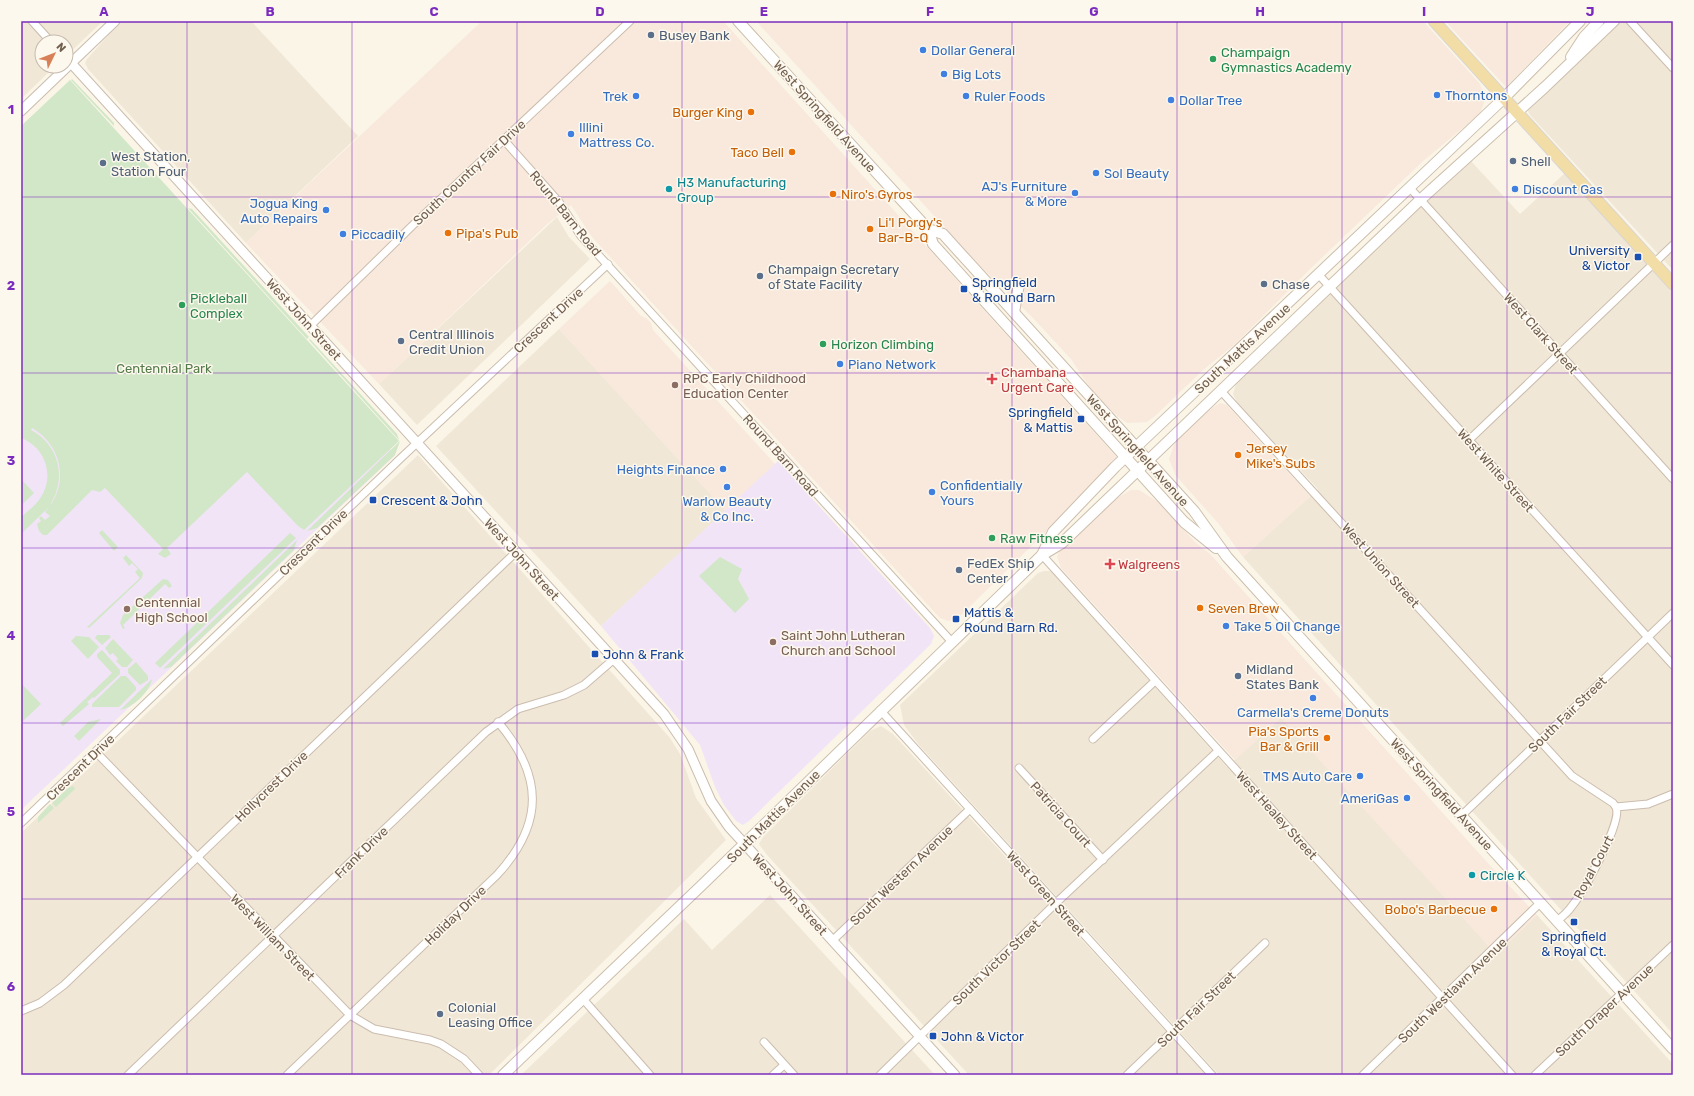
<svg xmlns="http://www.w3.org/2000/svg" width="1694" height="1096" viewBox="0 0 1694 1096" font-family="Rubik,sans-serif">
  <rect width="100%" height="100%" fill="#faf5e7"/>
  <g fill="#f1e7d7">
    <path d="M 21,21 L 103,21 L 66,56 L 66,42 L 42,42 L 42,66 L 55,66 L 21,99 Z"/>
    <path d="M 121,21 L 251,21 L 358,136 L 246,243 L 88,69 L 85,63 L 87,59 Z"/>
    <path d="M 1622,21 L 1673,21 L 1673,270 L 1530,115 L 1527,109 Z"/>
    <path d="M 1470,160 L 1520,214 L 1565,173 L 1673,292 L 1673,1034 L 1243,557 L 1318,489 L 1238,404 L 1233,394 L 1236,384 Z"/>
    <path d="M 557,217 L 569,237 L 590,259 L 417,425 L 379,384 Z"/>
    <path d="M 559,329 L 726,511 L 601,626 L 436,446 Z"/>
    <path d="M 418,455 L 670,738 L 680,754 L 696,798 L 726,840 L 489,1075 L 21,1075 L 21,833 Z"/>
    <path d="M 1044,571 L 1051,571 L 1227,767 L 1281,717 L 1496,954 L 1537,915 L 1673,1064 L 1673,1075 L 1219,1075 L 919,745 L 904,725 L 900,705 L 1038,573 Z"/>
    <path d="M 881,726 L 893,734 L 1206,1075 L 969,1075 L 767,855 L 759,844 L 763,837 L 870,731 Z"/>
    <path d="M 770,895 L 935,1075 L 521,1075 L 684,919 L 712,950 Z"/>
  </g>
  <g fill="#f9e8dc">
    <path d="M 482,21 L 723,21 L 1119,460 L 957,619 L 948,621 L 940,618 L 592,237 L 571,205 L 546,225 L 379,384 L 246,243 Z"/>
    <path d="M 756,21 L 1423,21 L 1480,84 L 1485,100 L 1481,111 L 1476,117 L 1423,161 L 1308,271 L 1234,345 L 1203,370 L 1156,415 L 1147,422 L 1127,423 L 1116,415 L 1091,389 L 1071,359 L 1033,318 L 981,267 Z"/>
    <path d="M 1445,21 L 1570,21 L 1506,87 Z"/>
    <path d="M 610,281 L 641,316 L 646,318 L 651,323 L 653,330 L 775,464 L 726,511 L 559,329 Z"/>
    <path d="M 1220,403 L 1227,405 L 1310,496 L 1243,557 L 1219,524 L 1176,476 L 1169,459 L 1174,445 L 1180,437 L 1203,414 Z"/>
    <path d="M 1131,490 L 1139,490 L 1158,502 L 1196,543 L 1210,554 L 1494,870 L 1537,915 L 1496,954 L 1281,718 L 1235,760 L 1061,568 L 1057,557 L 1059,552 L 1114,500 Z"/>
  </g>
  <g fill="#f2e4f7">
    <path d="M 331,386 L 395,455 L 21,810 L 21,398 L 164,550 L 246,472 Z"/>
    <path d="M 778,461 L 930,628 L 934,636 L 931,644 L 749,821 L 743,825 L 736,821 L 724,805 L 715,787 L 700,745 L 601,626 Z"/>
  </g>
  <g fill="#d1e7c7" fill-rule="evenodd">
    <path d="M 72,79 L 114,123 L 114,126 L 71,80 Z"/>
    <path d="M 70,80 L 399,441 L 304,530 L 298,526 L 247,472 L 167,548 L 171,554 L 165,558 L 158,554 L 163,549 L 105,488 L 100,492 L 92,490 L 47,535 L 43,535 L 39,531 L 37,524 L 41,521 L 39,518 L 41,516 L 45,520 L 50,516 L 45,512 L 49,507 L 21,534 L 21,517 C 28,511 36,505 41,497 C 55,475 45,447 21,438 L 21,126 ZM 32,428 C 60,444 69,479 50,506 C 52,501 56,495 57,489 C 64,464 52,441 31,430 Z"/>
    <path d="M 188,208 L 192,209 L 309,337 L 307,339 Z"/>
    <path d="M 310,339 L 397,434 L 399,440 L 309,340 Z"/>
    <path d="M 400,441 L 395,455 L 317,528 L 307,531 Z"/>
    <path d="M 21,479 L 34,493 L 21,506 Z"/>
    <path d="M 102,530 L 118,547 L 114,551 L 99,533 Z"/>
    <path d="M 290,533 L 296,538 L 160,668 L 155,663 Z"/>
    <path d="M 297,540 L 294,550 L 171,667 L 163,669 Z"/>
    <path d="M 126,555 L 143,573 L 142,578 L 89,628 L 87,627 L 140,578 L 135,572 L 138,569 L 132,563 L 129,566 L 123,558 Z"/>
    <path d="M 720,557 L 742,569 L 738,579 L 749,599 L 735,613 L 699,576 Z"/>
    <path d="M 163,579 L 168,580 L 172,586 L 169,588 L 165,584 L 123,625 L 125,628 L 123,629 L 120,623 L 123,615 Z"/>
    <path d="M 97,635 L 109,635 L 111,637 L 102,645 L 95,638 Z"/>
    <path d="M 76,636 L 89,637 L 99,647 L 88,659 L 71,641 Z"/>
    <path d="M 113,639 L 133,660 L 127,667 L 122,667 L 116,661 L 118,659 L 113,653 L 110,655 L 105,648 Z"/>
    <path d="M 102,650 L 120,670 L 120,674 L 94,698 L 93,697 L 87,702 L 89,704 L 63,726 L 60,723 L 112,673 L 97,657 L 97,654 Z"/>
    <path d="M 136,662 L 148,676 L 148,680 L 140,685 L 128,673 L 128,669 Z"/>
    <path d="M 121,676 L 126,676 L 136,687 L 136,690 L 119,707 L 92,707 L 92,704 Z"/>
    <path d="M 152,679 C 150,692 132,708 120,710 Z"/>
    <path d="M 21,683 L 41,704 L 21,723 Z"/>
    <path d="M 101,719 L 79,741 L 74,736 L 88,722 Z"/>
    <path d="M 73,786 L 75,789 L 56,807 L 52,803 L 68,788 Z"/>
    <path d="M 50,804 L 54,808 L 38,823 L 38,817 Z"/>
  </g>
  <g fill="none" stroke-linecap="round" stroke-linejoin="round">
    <g stroke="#cbbdae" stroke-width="9">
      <g id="minor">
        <path d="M 32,21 L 51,42"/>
        <path d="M 1630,21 L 1673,68"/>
        <path d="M 503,139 L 559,202 L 581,236 L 951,641"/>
        <path d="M 1409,187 L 1673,479"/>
        <path d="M 1319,275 L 1673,665"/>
        <path d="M 310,326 L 413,225 L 630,21"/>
        <path d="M 1221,391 L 1572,776 L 1613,803 L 1616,807 L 1648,804 L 1673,794"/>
        <path d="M 1469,440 L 1673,245"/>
        <path d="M 1042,555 L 1512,1075"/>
        <path d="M 880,710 L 1212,1075"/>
        <path d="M 1093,739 L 1155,681"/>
        <path d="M 96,752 L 350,1015 L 374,1029 L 430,1040 L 441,1044 L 464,1059 L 479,1075"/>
        <path d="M 1019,768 L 1103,860"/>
        <path d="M 1461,816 L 1673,613"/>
        <path d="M 21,823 L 402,457 L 608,264"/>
        <path d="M 1557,921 C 1562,917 1568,912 1572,906 C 1583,892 1623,822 1616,807"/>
        <path d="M 832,941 L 970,809"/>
        <path d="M 583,999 L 650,1075"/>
        <path d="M 21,1011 L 40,1003 L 64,985 L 516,552"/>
        <path d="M 764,1042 L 794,1075"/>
        <path d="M 128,1075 L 486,732 L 518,709 L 564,695 L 584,685 L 614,659"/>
        <path d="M 287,1075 L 497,875 C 545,823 543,775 498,722"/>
        <path d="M 773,1075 L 784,1065"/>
        <path d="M 880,1075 L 1056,903 L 1218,751"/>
        <path d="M 1127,1075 L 1265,943"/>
        <path d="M 1363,1075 L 1540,903"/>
        <path d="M 1535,1075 L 1673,945"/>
      </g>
    </g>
    <g stroke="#cbbdae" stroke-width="11">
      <g id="tertiary">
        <path d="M 71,63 L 664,714 L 688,749 L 711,801 L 729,827 L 955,1075"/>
        <path d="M 21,111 L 115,21"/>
      </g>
    </g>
    <g stroke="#cdbeac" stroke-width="12">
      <g id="secondary">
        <path d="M 738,21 L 928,229 L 933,244 L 1184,522 L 1216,548"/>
        <path d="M 1571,57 L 1584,37 L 1599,21"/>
        <path d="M 928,229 L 943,234 L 962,255 L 1194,511 L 1227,557 L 1673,1049"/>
        <path d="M 1014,312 L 1019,284"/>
        <path d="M 1042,555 L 1053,532 L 1115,467 L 1504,98 L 1580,21"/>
        <path d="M 503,1075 L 702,885 L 1042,555 L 1062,543 L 1420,200 L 1545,87 L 1614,21"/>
      </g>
    </g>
    <g stroke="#dad5d1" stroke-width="13">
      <path id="primary" d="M 1434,21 L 1673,284"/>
    </g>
    <use href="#minor" stroke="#fff" stroke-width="7"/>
    <use href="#tertiary" stroke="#fff" stroke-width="9"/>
    <use href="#secondary" stroke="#fff" stroke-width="10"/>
    <use href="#primary" stroke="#f2dda6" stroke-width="11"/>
  </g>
  <path fill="none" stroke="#7b2cbf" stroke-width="1" stroke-opacity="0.55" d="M 187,21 L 187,1075M 352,21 L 352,1075M 517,21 L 517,1075M 682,21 L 682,1075M 847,21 L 847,1075M 1012,21 L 1012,1075M 1177,21 L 1177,1075M 1342,21 L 1342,1075M 1507,21 L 1507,1075M 21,197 L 1673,197M 21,373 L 1673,373M 21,548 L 1673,548M 21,723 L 1673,723M 21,899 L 1673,899"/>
  <g fill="#5c6f8a" stroke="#fdf8ed" stroke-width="1.5">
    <circle cx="651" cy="35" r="4"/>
    <circle cx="1513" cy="161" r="4"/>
    <circle cx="103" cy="163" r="4"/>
    <circle cx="760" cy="276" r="4"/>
    <circle cx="1264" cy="284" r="4"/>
    <circle cx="401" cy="341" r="4"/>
    <circle cx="959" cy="570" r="4"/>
    <circle cx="1238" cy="676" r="4"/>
    <circle cx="440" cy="1014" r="4"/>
  </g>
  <g fill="#3f7fe0" stroke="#fdf8ed" stroke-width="1.5">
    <circle cx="923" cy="50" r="4"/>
    <circle cx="944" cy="74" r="4"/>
    <circle cx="1437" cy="95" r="4"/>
    <circle cx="636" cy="96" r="4"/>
    <circle cx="966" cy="96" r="4"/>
    <circle cx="1171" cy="100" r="4"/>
    <circle cx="571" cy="134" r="4"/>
    <circle cx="1096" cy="173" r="4"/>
    <circle cx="1515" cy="189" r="4"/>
    <circle cx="1075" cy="193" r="4"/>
    <circle cx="326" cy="210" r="4"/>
    <circle cx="343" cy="234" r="4"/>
    <circle cx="840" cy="364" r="4"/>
    <circle cx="723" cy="469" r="4"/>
    <circle cx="727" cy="487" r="4"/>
    <circle cx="932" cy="492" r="4"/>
    <circle cx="1226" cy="626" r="4"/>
    <circle cx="1313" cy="698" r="4"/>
    <circle cx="1360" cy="776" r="4"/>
    <circle cx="1407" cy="798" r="4"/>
  </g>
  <g fill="#2e9e5b" stroke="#fdf8ed" stroke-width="1.5">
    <circle cx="1213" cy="59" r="4"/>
    <circle cx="182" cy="305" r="4"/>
    <circle cx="823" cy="344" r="4"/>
    <circle cx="992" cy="538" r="4"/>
  </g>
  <g fill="#e8710a" stroke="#fdf8ed" stroke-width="1.5">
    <circle cx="751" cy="112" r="4"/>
    <circle cx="792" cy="152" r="4"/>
    <circle cx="833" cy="194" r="4"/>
    <circle cx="870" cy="229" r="4"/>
    <circle cx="448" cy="233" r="4"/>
    <circle cx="1238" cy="455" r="4"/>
    <circle cx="1200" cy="608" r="4"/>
    <circle cx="1327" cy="738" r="4"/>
    <circle cx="1494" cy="909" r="4"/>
  </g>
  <g fill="#0f9aa8" stroke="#fdf8ed" stroke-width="1.5">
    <circle cx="669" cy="189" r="4"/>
    <circle cx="1472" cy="875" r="4"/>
  </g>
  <g fill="#1a4fb4" stroke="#fdf8ed" stroke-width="1.5">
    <rect x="1634" y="253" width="8" height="8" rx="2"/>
    <rect x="960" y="285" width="8" height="8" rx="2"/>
    <rect x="1077" y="415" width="8" height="8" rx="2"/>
    <rect x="369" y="496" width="8" height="8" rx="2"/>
    <rect x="952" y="615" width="8" height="8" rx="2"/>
    <rect x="591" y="650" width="8" height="8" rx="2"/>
    <rect x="1570" y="918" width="8" height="8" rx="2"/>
    <rect x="929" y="1032" width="8" height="8" rx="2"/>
  </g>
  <g fill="#e0444e" stroke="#fdf8ed" stroke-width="1.5">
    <path d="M990 373h4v4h4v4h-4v4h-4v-4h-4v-4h4z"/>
    <path d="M1108 558h4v4h4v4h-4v4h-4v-4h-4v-4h4z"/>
  </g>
  <g fill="#8d6e63" stroke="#fdf8ed" stroke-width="1.5">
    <circle cx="675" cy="385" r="4"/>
    <circle cx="127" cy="609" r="4"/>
    <circle cx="773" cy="642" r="4"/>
  </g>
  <g text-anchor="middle" stroke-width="3" stroke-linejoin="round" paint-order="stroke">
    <g font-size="13" fill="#4e5e75" stroke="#fdf8ed" text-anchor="start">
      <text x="659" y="40">Busey Bank</text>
      <text x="111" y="161">West Station,<tspan x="111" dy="15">Station Four</tspan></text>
      <text x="1521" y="166">Shell</text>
      <text x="768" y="274">Champaign Secretary<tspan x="768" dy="15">of State Facility</tspan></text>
      <text x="1272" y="289">Chase</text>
      <text x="409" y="339">Central Illinois<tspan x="409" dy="15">Credit Union</tspan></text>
      <text x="967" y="568">FedEx Ship<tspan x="967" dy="15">Center</tspan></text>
      <text x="1246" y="674">Midland<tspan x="1246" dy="15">States Bank</tspan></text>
      <text x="448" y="1012">Colonial<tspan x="448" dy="15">Leasing Office</tspan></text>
    </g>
    <g font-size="13" fill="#366cbe" stroke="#fdf8ed" text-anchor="start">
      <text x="931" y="55">Dollar General</text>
      <text x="952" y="79">Big Lots</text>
      <text x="1445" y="100">Thorntons</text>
      <text x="628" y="101" text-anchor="end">Trek</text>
      <text x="974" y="101">Ruler Foods</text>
      <text x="1179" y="105">Dollar Tree</text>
      <text x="579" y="132">Illini<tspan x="579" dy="15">Mattress Co.</tspan></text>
      <text x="1104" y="178">Sol Beauty</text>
      <text x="1067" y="191" text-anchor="end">AJ's Furniture<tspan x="1067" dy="15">&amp; More</tspan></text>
      <text x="1523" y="194">Discount Gas</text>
      <text x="318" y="208" text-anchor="end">Jogua King<tspan x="318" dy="15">Auto Repairs</tspan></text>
      <text x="351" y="239">Piccadily</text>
      <text x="848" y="369">Piano Network</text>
      <text x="715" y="474" text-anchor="end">Heights Finance</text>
      <text x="940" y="490">Confidentially<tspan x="940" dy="15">Yours</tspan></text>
      <text x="727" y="506" text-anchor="middle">Warlow Beauty<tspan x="727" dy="15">&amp; Co Inc.</tspan></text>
      <text x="1234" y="631">Take 5 Oil Change</text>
      <text x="1313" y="717" text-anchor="middle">Carmella's Creme Donuts</text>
      <text x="1352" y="781" text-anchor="end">TMS Auto Care</text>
      <text x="1399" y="803" text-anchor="end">AmeriGas</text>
    </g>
    <g font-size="13" fill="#27864d" stroke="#fdf8ed" text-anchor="start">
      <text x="1221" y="57">Champaign<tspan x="1221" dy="15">Gymnastics Academy</tspan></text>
      <text x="190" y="303">Pickleball<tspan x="190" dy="15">Complex</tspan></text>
      <text x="831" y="349">Horizon Climbing</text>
      <text x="1000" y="543">Raw Fitness</text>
    </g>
    <g font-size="13" fill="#c56008" stroke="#fdf8ed" text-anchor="start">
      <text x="743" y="117" text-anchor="end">Burger King</text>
      <text x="784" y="157" text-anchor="end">Taco Bell</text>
      <text x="841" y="199">Niro's Gyros</text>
      <text x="878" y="227">Li'l Porgy's<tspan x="878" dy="15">Bar-B-Q</tspan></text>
      <text x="456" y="238">Pipa's Pub</text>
      <text x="1246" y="453">Jersey<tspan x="1246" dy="15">Mike's Subs</tspan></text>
      <text x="1208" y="613">Seven Brew</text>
      <text x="1319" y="736" text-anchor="end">Pia's Sports<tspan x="1319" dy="15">Bar &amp; Grill</tspan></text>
      <text x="1486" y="914" text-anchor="end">Bobo's Barbecue</text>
    </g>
    <g font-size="13" fill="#715e4e" stroke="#fdf8ed">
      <text transform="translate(825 116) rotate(48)" y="5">West Springfield Avenue</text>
      <text transform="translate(469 172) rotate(-43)" y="5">South Country Fair Drive</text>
      <text transform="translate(566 213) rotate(51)" y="5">Round Barn Road</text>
      <text transform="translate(304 319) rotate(48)" y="5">West John Street</text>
      <text transform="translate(548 320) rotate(-43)" y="5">Crescent Drive</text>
      <text transform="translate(1541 333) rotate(48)" y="5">West Clark Street</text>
      <text transform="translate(1242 348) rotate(-43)" y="5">South Mattis Avenue</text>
      <text transform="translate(1138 450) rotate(48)" y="5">West Springfield Avenue</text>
      <text transform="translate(781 455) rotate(48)" y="5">Round Barn Road</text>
      <text transform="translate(1496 470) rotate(48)" y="5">West White Street</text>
      <text transform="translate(313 542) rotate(-44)" y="5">Crescent Drive</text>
      <text transform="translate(522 559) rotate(48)" y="5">West John Street</text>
      <text transform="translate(1381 565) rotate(48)" y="5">West Union Street</text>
      <text transform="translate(1567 714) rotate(-44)" y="5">South Fair Street</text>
      <text transform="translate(80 767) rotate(-44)" y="5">Crescent Drive</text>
      <text transform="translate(271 786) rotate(-44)" y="5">Hollycrest Drive</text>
      <text transform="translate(1442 794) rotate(48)" y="5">West Springfield Avenue</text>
      <text transform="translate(1061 814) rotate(48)" y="5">Patricia Court</text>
      <text transform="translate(1277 815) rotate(48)" y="5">West Healey Street</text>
      <text transform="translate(773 816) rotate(-45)" y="5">South Mattis Avenue</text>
      <text transform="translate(361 852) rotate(-44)" y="5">Frank Drive</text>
      <text transform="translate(1593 867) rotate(-62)" y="5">Royal Court</text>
      <text transform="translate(901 875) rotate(-44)" y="5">South Western Avenue</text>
      <text transform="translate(1046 893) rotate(48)" y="5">West Green Street</text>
      <text transform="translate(790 894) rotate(48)" y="5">West John Street</text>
      <text transform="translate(455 915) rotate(-44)" y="5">Holiday Drive</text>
      <text transform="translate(273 937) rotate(46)" y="5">West William Street</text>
      <text transform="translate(996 962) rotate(-44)" y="5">South Victor Street</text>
      <text transform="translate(1452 990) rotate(-44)" y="5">South Westlawn Avenue</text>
      <text transform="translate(1196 1009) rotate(-44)" y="5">South Fair Street</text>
      <text transform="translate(1604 1010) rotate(-43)" y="5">South Draper Avenue</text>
    </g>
    <g font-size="13" fill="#0d838f" stroke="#fdf8ed" text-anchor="start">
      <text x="677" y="187">H3 Manufacturing<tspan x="677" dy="15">Group</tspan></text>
      <text x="1480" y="880">Circle K</text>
    </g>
    <g font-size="13" fill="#164399" stroke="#fdf8ed" text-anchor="start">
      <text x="1630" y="255" text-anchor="end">University<tspan x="1630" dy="15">&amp; Victor</tspan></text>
      <text x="972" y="287">Springfield<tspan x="972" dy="15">&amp; Round Barn</tspan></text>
      <text x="1073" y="417" text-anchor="end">Springfield<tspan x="1073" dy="15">&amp; Mattis</tspan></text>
      <text x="381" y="505">Crescent &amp; John</text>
      <text x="964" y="617">Mattis &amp;<tspan x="964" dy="15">Round Barn Rd.</tspan></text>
      <text x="603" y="659">John &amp; Frank</text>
      <text x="1574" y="941" text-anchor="middle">Springfield<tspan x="1574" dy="15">&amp; Royal Ct.</tspan></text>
      <text x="941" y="1041">John &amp; Victor</text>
    </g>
    <g font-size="13" fill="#547b4a" stroke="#fdf8ed">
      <text x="164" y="373">Centennial Park</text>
    </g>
    <g font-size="13" fill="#be3a42" stroke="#fdf8ed" text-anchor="start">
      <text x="1001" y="377">Chambana<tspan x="1001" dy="15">Urgent Care</tspan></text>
      <text x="1118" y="569">Walgreens</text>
    </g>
    <g font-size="13" fill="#785e54" stroke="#fdf8ed" text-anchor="start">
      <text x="683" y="383">RPC Early Childhood<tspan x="683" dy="15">Education Center</tspan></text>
      <text x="135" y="607">Centennial<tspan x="135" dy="15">High School</tspan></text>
      <text x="781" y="640">Saint John Lutheran<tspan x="781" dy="15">Church and School</tspan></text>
    </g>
  </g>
  <rect width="1694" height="1096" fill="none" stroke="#fdf8ed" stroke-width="44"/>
  <g transform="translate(54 54) rotate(47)"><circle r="19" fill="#fdf8ed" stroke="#c5baad"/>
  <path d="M0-3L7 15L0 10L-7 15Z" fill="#d88159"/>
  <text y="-6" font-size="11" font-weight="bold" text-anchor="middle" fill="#715e4e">N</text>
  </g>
  <rect x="22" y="22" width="1650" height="1052" fill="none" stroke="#7b2cbf" stroke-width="1.5"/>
  <g font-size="13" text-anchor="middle" font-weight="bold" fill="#7b2cbf">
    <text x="104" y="16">A</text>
    <text x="270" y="16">B</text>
    <text x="434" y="16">C</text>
    <text x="600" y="16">D</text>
    <text x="764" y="16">E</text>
    <text x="930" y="16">F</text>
    <text x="1094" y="16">G</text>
    <text x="1260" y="16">H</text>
    <text x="1424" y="16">I</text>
    <text x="1590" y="16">J</text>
    <text x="11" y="114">1</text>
    <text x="11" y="290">2</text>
    <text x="11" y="465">3</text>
    <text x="11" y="640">4</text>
    <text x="11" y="816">5</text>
    <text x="11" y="991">6</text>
  </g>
</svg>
